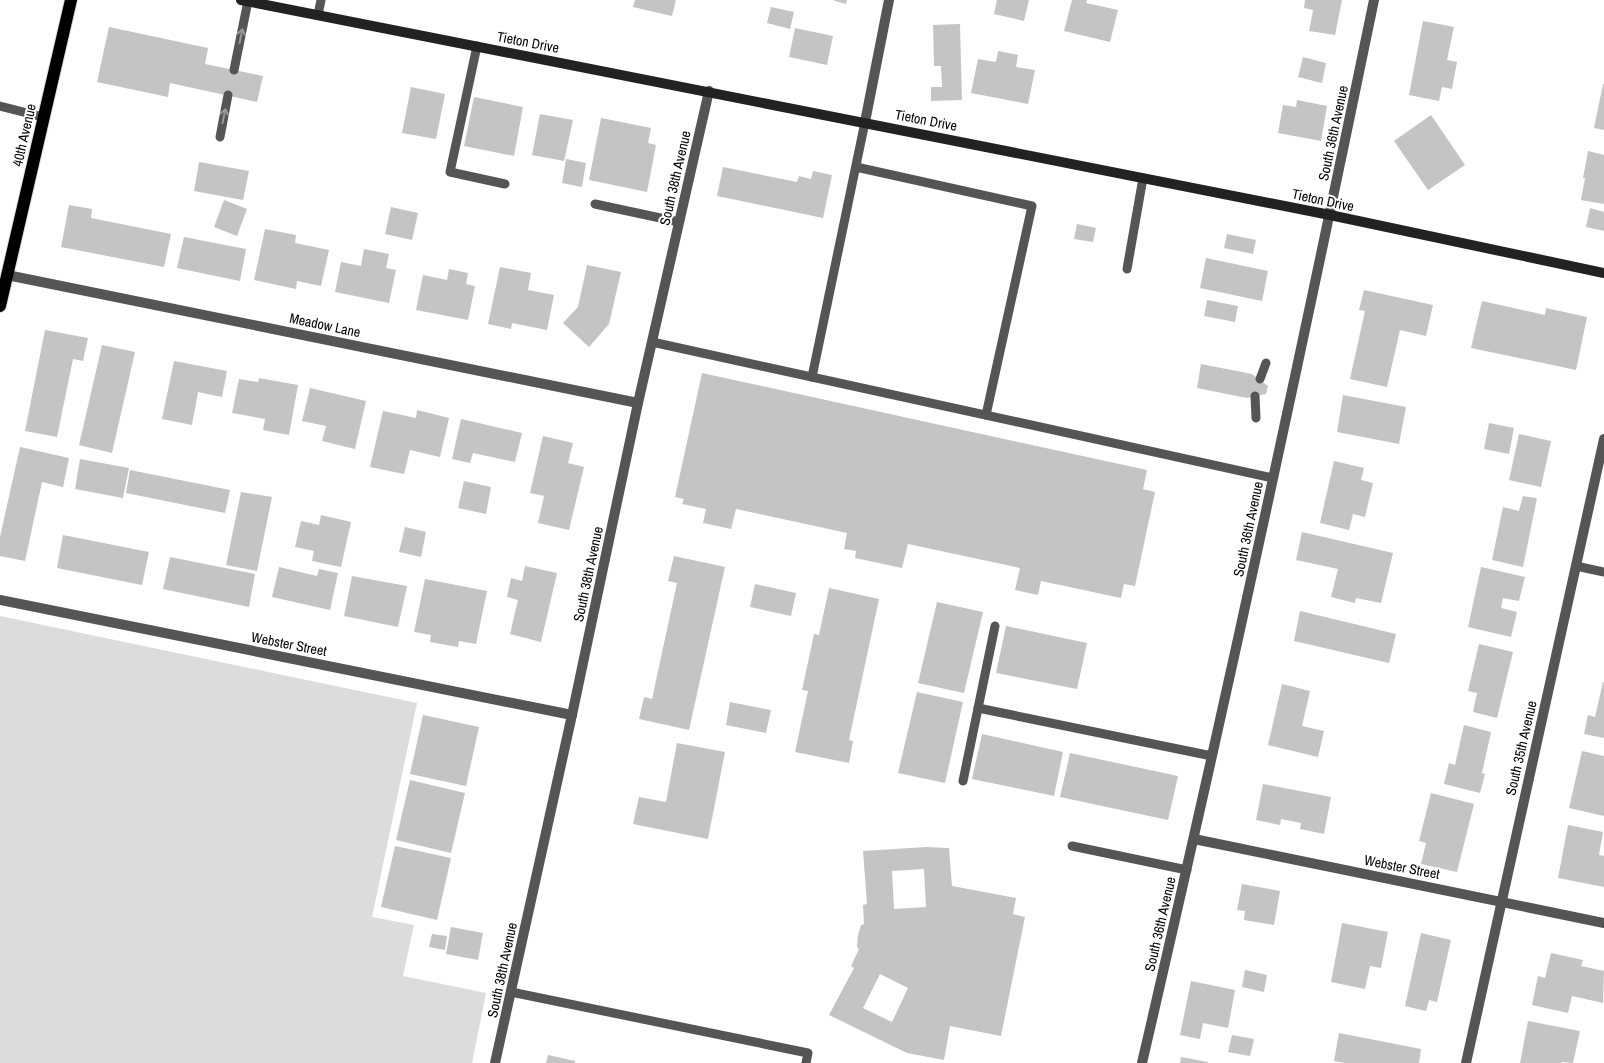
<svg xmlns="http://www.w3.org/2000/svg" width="1604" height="1063" viewBox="0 0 1604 1063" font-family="'Archivo Narrow',sans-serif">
  <rect width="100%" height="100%" fill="#fff"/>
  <path fill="#dcdcdc" d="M 0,616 L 417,703 L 372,917 L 414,925 L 403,976 L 486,993 L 472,1063 L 0,1063 Z"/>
  <g fill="#c4c4c4" fill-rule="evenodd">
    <path d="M 635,0 L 676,0 L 672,16 L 633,7 Z"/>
    <path d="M 832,0 L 847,0 L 846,4 Z"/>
    <path d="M 997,0 L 1029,0 L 1024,21 L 994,14 Z"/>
    <path d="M 1072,0 L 1087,0 L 1086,3 L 1118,10 L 1110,42 L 1064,31 Z"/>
    <path d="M 1305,0 L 1342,0 L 1335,35 L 1309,31 L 1313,10 L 1304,8 Z"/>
    <path d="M 771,7 L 794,12 L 790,29 L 767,23 Z"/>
    <path d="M 1423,21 L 1454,27 L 1447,60 L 1457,62 L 1452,89 L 1442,87 L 1439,101 L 1409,95 Z"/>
    <path d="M 960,24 L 962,100 L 931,101 L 931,87 L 942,87 L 941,66 L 934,66 L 933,25 Z"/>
    <path d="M 109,27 L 208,48 L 205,64 L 263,76 L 257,102 L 170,83 L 168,97 L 97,82 Z"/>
    <path d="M 795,28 L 833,36 L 827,65 L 789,57 Z"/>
    <path d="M 998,51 L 1018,55 L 1016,67 L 1035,70 L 1028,104 L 971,93 L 978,59 L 996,62 Z"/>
    <path d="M 1303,57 L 1326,63 L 1322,83 L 1298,77 Z"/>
    <path d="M 1603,84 L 1604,84 L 1604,130 L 1594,128 Z"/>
    <path d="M 411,87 L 445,94 L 436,139 L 402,133 Z"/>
    <path d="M 474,97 L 523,107 L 514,156 L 464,146 Z"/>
    <path d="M 1297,100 L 1327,106 L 1321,141 L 1278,133 L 1283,105 L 1296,107 Z"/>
    <path d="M 540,114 L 573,120 L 564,161 L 532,155 Z"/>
    <path d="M 1431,115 L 1465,165 L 1428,190 L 1394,141 Z"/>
    <path d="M 601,118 L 651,128 L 648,143 L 656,145 L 647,192 L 589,180 Z"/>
    <path d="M 1588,151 L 1604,155 L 1604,204 L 1581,200 L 1585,178 L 1583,178 Z"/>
    <path d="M 566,159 L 586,163 L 582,187 L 562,183 Z"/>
    <path d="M 199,162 L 249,171 L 243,200 L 194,191 Z"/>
    <path d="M 723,167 L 797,182 L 799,176 L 811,179 L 813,171 L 832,175 L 823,218 L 717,196 Z"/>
    <path d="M 224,200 L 247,209 L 237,236 L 214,227 Z"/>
    <path d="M 69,205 L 92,209 L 91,218 L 171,234 L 164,267 L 61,247 Z"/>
    <path d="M 391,207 L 418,213 L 412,240 L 385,234 Z"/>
    <path d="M 1590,208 L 1604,212 L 1604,231 L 1586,227 Z"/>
    <path d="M 1077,224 L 1096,228 L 1093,242 L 1074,239 Z"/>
    <path d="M 265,229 L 296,235 L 295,243 L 329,250 L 321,286 L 297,281 L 296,289 L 254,280 Z"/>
    <path d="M 1227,234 L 1256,240 L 1253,254 L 1224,248 Z"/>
    <path d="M 184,237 L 246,249 L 240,281 L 177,268 Z"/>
    <path d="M 364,249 L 389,254 L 386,268 L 396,270 L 389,303 L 335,292 L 341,262 L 361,266 Z"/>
    <path d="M 1206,258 L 1268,271 L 1262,301 L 1200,288 Z"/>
    <path d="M 587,265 L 621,272 L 609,324 L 589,347 L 563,323 L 578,307 Z"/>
    <path d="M 500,267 L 531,273 L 528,290 L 554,295 L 547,330 L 512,323 L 511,329 L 488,324 Z"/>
    <path d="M 449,269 L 468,273 L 466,284 L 475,286 L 468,320 L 416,310 L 423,275 L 447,280 Z"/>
    <path d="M 1364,290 L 1433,305 L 1426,336 L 1400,330 L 1387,387 L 1350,379 L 1365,311 L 1359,310 Z"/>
    <path d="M 1207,300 L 1238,306 L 1235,322 L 1204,316 Z"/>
    <path d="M 1482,301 L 1545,315 L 1546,308 L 1587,317 L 1576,370 L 1471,348 Z"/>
    <path d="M 45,330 L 88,338 L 83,361 L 73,359 L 57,437 L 25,431 Z"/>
    <path d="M 102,345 L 135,352 L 112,453 L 79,445 Z"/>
    <path d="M 174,361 L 227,371 L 222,397 L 198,392 L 192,425 L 162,419 Z"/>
    <path d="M 1201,364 L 1252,374 L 1268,386 L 1266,394 L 1247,398 L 1197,388 Z"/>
    <path d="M 702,373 L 1147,470 L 1143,489 L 1155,492 L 1135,586 L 1124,584 L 1121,598 L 1041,581 L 1038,595 L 1015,590 L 1020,568 L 908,544 L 902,568 L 855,558 L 856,551 L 844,549 L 847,533 L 736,509 L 731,529 L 703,523 L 706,509 L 682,504 L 684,499 L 675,497 Z"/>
    <path d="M 259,378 L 298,385 L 289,435 L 263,430 L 265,419 L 232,413 L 239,379 L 258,382 Z"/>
    <path d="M 310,388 L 366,401 L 355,449 L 322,441 L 326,426 L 302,421 Z"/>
    <path d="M 1343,395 L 1406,407 L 1399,444 L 1337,432 Z"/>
    <path d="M 417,410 L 449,418 L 440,457 L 410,450 L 404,474 L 370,467 L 383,411 L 416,418 Z"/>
    <path d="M 461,419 L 522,433 L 515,462 L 473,453 L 470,463 L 452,459 Z"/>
    <path d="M 1489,423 L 1514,428 L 1509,454 L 1484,449 Z"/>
    <path d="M 1519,434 L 1551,441 L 1541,487 L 1509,480 Z"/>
    <path d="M 543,436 L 573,443 L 568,463 L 584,467 L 569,530 L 538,523 L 544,496 L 530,493 Z"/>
    <path d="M 20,447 L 69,458 L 63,487 L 42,482 L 25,561 L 0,556 L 0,537 Z"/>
    <path d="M 80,459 L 129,468 L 123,498 L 75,489 Z"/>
    <path d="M 1334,461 L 1364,468 L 1361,480 L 1373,483 L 1365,517 L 1353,514 L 1349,530 L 1320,523 Z"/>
    <path d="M 130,470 L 230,490 L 225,513 L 126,493 Z"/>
    <path d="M 464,481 L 491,487 L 486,514 L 458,508 Z"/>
    <path d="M 241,492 L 272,497 L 257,571 L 226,565 Z"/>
    <path d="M 1523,496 L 1537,498 L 1523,567 L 1492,560 L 1503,507 L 1519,511 Z"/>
    <path d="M 321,515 L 351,522 L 341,567 L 312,561 L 314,551 L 295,547 L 301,521 L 319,525 Z"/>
    <path d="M 405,527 L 426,532 L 421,557 L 399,552 Z"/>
    <path d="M 1302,532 L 1393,553 L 1381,603 L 1356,598 L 1355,603 L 1331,597 L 1338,569 L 1296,560 Z"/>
    <path d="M 63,535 L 149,552 L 142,585 L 57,568 Z"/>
    <path d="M 674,556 L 725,567 L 689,730 L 639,719 L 644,697 L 652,699 L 677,583 L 668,581 Z"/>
    <path d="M 170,557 L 255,574 L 249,607 L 163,589 Z"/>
    <path d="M 525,566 L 557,573 L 541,642 L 510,634 L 518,600 L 507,597 L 511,578 L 522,581 Z"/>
    <path d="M 279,567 L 317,576 L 319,569 L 338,573 L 330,610 L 272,597 Z"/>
    <path d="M 1481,567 L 1525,577 L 1519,601 L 1503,598 L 1501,608 L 1517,612 L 1511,637 L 1468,627 Z"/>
    <path d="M 352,576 L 407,586 L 398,627 L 344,616 Z"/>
    <path d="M 425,579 L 487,591 L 476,644 L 459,641 L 458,647 L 430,642 L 431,635 L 414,632 Z"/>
    <path d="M 755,584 L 796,593 L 791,616 L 750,607 Z"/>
    <path d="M 829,588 L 879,599 L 849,740 L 853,741 L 849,763 L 795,752 L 808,691 L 802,690 L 814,634 L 819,635 Z"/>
    <path d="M 937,602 L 983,612 L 964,693 L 918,683 Z"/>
    <path d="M 1300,611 L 1396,634 L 1389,663 L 1294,641 Z"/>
    <path d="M 1006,626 L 1087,643 L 1077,689 L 996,673 Z"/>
    <path d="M 1479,644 L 1513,652 L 1497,718 L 1473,712 L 1477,693 L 1468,691 Z"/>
    <path d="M 1603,682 L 1604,682 L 1604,738 L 1584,734 L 1588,715 L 1595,717 Z"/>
    <path d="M 1282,684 L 1310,691 L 1302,726 L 1324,731 L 1318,757 L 1268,745 Z"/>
    <path d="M 917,692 L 963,702 L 945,783 L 898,773 Z"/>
    <path d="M 730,702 L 771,710 L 766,733 L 726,725 Z"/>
    <path d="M 423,715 L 479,727 L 466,786 L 410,774 Z"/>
    <path d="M 1464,725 L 1491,732 L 1482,773 L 1485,774 L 1480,793 L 1444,784 L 1449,763 L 1455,765 Z"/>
    <path d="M 982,734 L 1063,752 L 1054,796 L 972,779 Z"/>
    <path d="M 677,743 L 725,752 L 708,839 L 633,824 L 639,797 L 666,802 Z"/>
    <path d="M 1582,751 L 1604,756 L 1604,816 L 1569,808 Z"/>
    <path d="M 1070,753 L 1178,776 L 1168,820 L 1060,797 Z"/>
    <path d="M 410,780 L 465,793 L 451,853 L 396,840 Z"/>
    <path d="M 1263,784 L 1331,797 L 1324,834 L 1300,829 L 1301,823 L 1281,819 L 1280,825 L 1256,820 Z"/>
    <path d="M 1431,793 L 1474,804 L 1457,872 L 1421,864 L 1426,843 L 1419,841 Z"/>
    <path d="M 1568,825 L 1603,832 L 1599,855 L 1604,856 L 1604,887 L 1558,878 Z"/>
    <path d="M 395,846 L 451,858 L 437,920 L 381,907 Z"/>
    <path d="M 926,847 L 949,848 L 952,886 L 1016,898 L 1013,914 L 1025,917 L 1001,1036 L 950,1026 L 944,1060 L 907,1053 L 829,1015 L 854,968 L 851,966 L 859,949 L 857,947 L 858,935 L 861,925 L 864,924 L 863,905 L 867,904 L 863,851 ZM 924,869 L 926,907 L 894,909 L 892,871 ZM 880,974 L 908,988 L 892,1022 L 863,1008 Z"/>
    <path d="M 1242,884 L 1280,891 L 1274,925 L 1244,920 L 1245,911 L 1237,910 Z"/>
    <path d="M 1342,923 L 1388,932 L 1381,968 L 1370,966 L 1365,989 L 1331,982 Z"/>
    <path d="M 451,927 L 483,933 L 478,960 L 446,954 Z"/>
    <path d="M 1421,933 L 1451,940 L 1437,1002 L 1429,1000 L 1426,1011 L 1405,1006 Z"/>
    <path d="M 432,934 L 447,936 L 445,950 L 429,947 Z"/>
    <path d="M 1551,953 L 1583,960 L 1581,966 L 1604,971 L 1603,1003 L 1572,996 L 1568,1013 L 1532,1005 L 1538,976 L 1545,978 Z"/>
    <path d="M 1245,970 L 1267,975 L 1264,992 L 1242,987 Z"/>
    <path d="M 1191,981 L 1235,990 L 1228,1028 L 1203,1023 L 1200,1039 L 1180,1035 Z"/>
    <path d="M 1528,1021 L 1580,1031 L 1573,1063 L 1562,1062 L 1562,1063 L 1520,1063 Z"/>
    <path d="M 1339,1033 L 1421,1049 L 1419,1063 L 1345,1063 L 1334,1061 Z"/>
    <path d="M 1232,1035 L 1254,1039 L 1250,1056 L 1228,1052 Z"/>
    <path d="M 548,1055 L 575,1061 L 575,1063 L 546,1063 Z"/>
    <path d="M 1181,1057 L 1208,1062 L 1208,1063 L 1180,1063 Z"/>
  </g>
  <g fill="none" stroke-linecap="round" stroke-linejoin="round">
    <g stroke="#dbdbdb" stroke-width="14">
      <path id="primary" d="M 0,306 L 71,0"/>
    </g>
    <g stroke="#555" stroke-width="9">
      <path d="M 318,15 L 321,0"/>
      <path d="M 477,46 L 450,172 L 505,184"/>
      <path d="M 234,70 L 248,1"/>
      <path d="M 0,106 L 43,117"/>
      <path d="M 220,137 L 228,95"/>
      <path d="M 856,167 L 1032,206 L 986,415"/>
      <path d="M 595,204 L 679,222"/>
      <path d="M 1127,269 L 1143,178"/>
      <path d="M 652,342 L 1273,478"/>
      <path d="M 812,377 L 865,122"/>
      <path d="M 1260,379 L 1266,363"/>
      <path d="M 1255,396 L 1256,418"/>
      <path d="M 1576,566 L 1604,572"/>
      <path d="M 978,708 L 1212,756"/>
      <path d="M 963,781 L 995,626"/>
      <path d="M 1072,846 L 1187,870"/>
      <path d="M 511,992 L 808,1053 L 806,1063"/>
    </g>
    <g stroke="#555" stroke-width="10">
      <path d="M 865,122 L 889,0"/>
      <path d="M 7,275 L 638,403"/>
      <path d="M 0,600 L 572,715"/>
      <path d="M 1194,839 L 1604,923"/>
      <path d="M 495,1063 L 572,715 L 638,403 L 709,91"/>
      <path d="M 1142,1063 C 1224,710 1301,355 1374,0"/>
      <path d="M 1466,1063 L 1604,439"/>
    </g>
    <path stroke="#222" stroke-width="10" d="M 241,0 L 1330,215 L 1604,273"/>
    <use href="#primary" stroke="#000" stroke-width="12"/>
  </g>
  <defs><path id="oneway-shaft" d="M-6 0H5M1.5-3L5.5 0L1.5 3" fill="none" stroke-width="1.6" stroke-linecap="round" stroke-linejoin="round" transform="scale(1.25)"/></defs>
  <g stroke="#999">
    <use href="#oneway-shaft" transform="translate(241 36) rotate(-78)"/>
    <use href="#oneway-shaft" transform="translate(224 116) rotate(-78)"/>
  </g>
  <g text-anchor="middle" stroke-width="4" stroke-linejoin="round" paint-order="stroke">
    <g font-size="14" fill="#000" stroke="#fff">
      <text transform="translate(528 42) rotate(11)" y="5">Tieton Drive</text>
      <text transform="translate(926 120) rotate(11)" y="5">Tieton Drive</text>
      <text transform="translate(1333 133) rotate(-78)" y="5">South 36th Avenue</text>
      <text transform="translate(24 135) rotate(-77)" y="5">40th Avenue</text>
      <text transform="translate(675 178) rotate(-77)" y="5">South 38th Avenue</text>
      <text transform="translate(1323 200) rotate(12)" y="5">Tieton Drive</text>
      <text transform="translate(325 325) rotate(12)" y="5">Meadow Lane</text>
      <text transform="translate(1248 529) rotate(-78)" y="5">South 36th Avenue</text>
      <text transform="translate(588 574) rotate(-78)" y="5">South 38th Avenue</text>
      <text transform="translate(289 644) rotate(11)" y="5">Webster Street</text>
      <text transform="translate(1521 748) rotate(-77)" y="5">South 35th Avenue</text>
      <text transform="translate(1402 867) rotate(11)" y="5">Webster Street</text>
      <text transform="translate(1160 924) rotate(-77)" y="5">South 36th Avenue</text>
      <text transform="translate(502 970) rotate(-78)" y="5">South 38th Avenue</text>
    </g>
  </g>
</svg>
